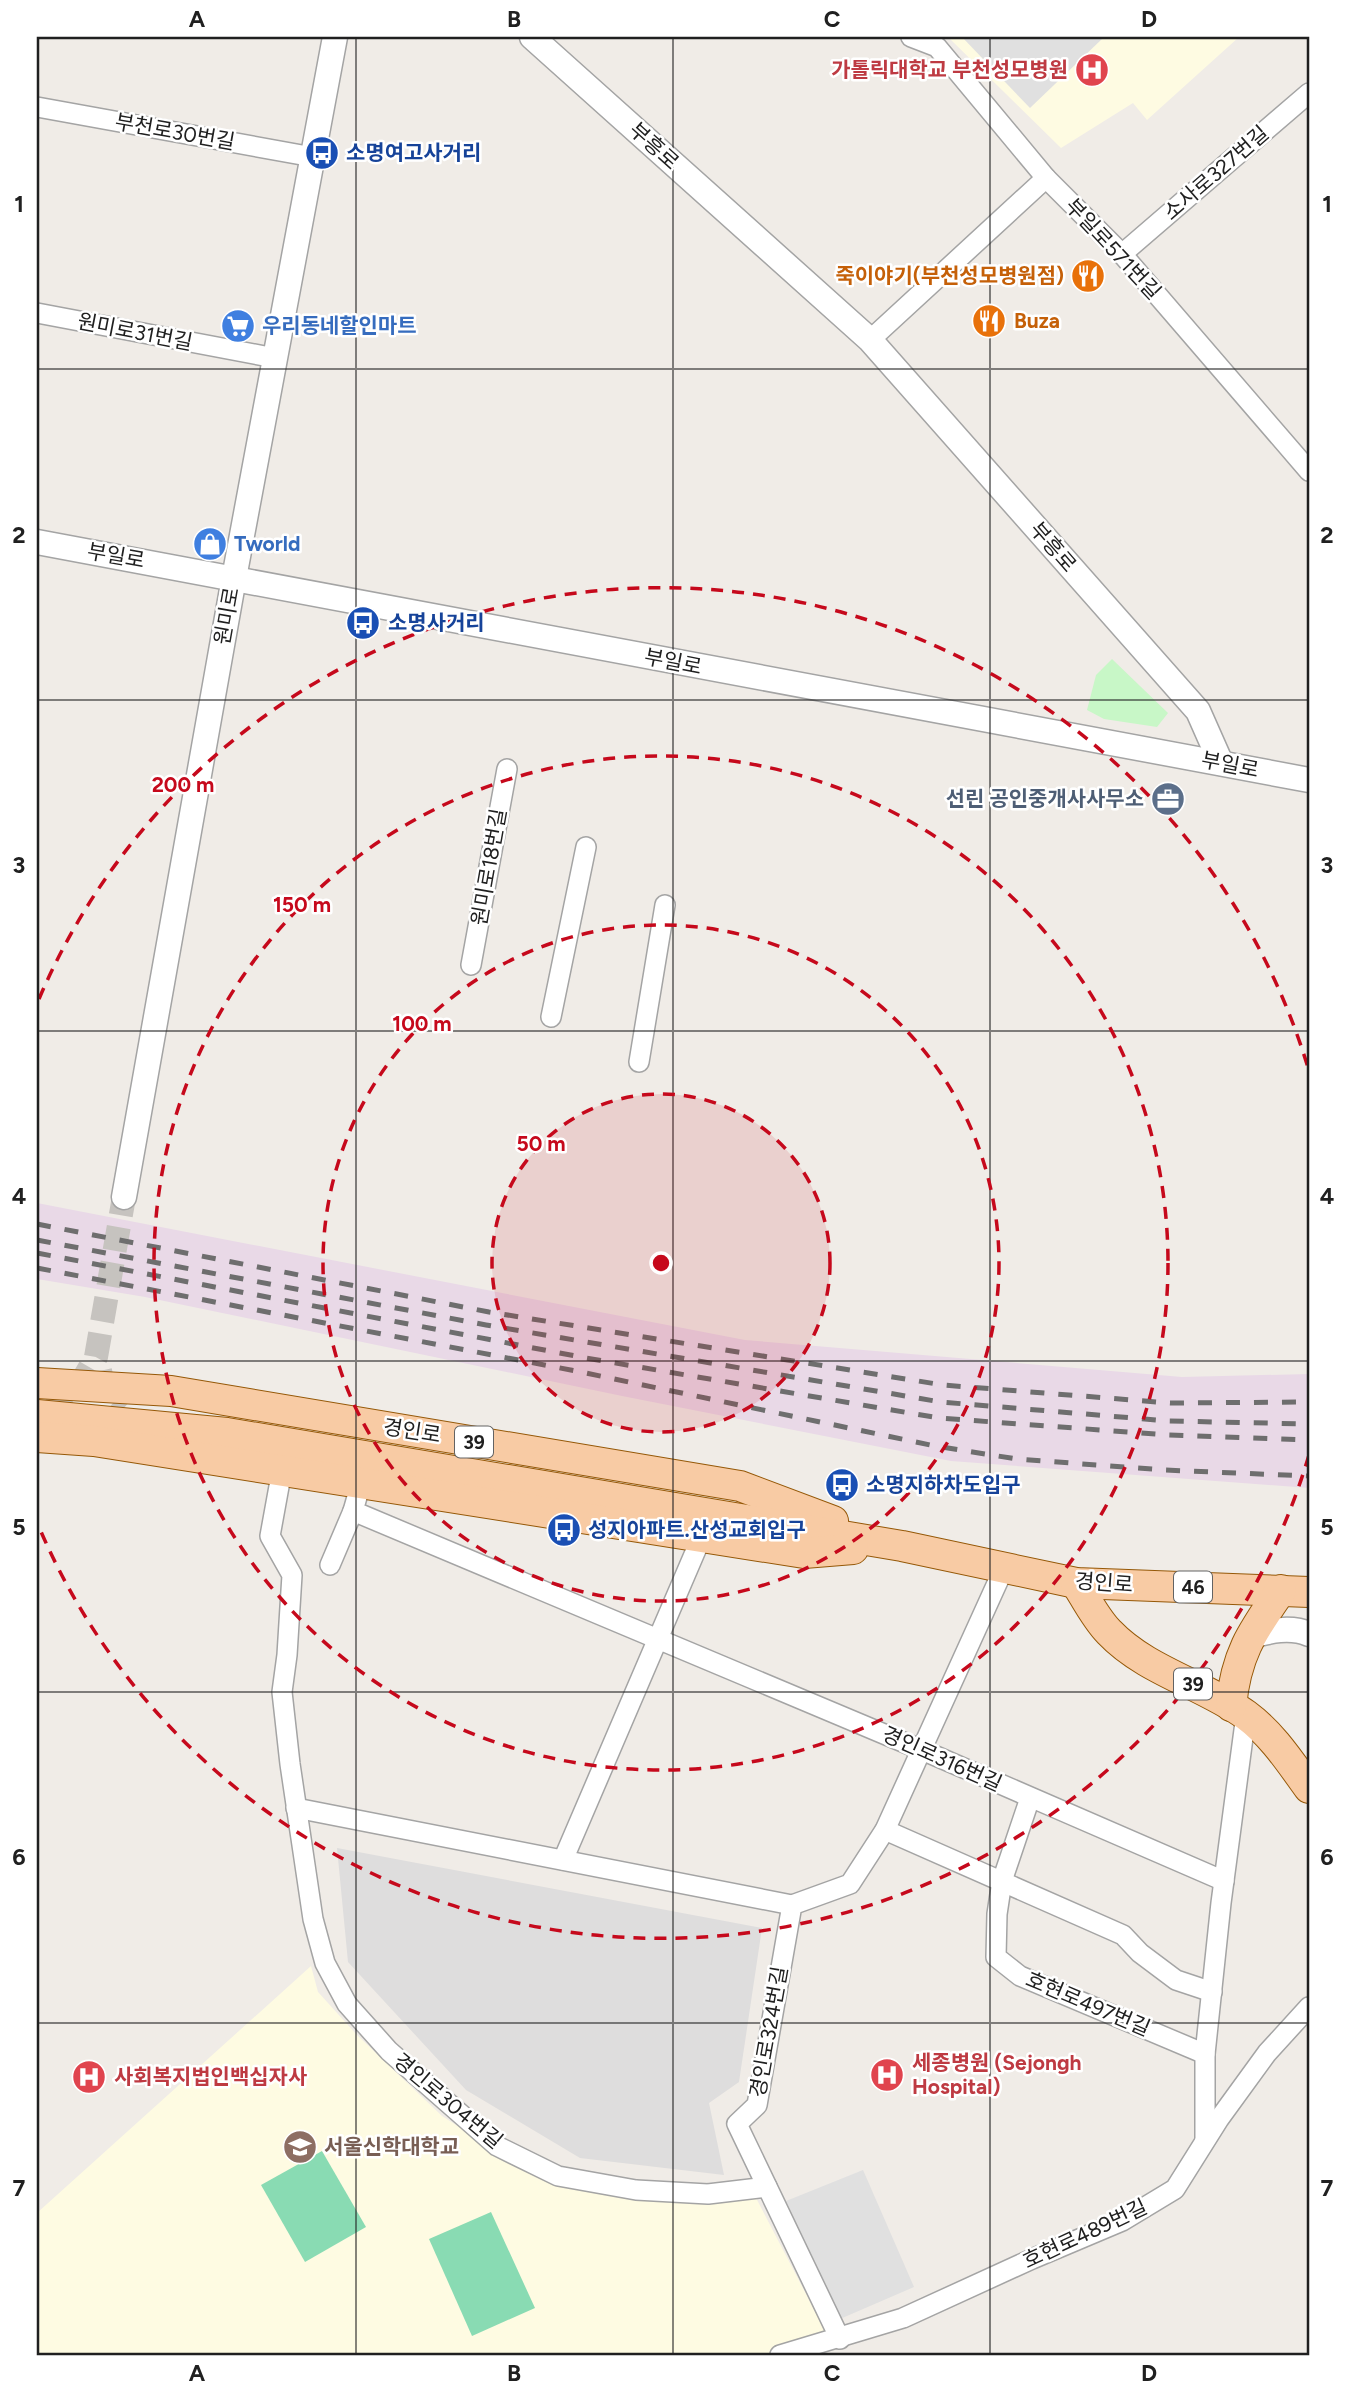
<svg xmlns="http://www.w3.org/2000/svg" width="1346" height="2392" viewBox="0 0 1346 2392" font-family="Figtree,'Noto Sans KR',sans-serif">
  <rect width="100%" height="100%" fill="#f0ece7"/>
  <path fill="#dedddd" d="M 337,1848 L 762,1928 L 739,2082 L 709,2103 L 724,2175 L 580,2158 L 466,2090 L 348,1962 Z"/>
  <path fill="#e9d9e7" d="M 37,1203 L 745,1340 L 1182,1377 L 1309,1374 L 1309,1488 L 951,1461 L 622,1396 L 145,1297 L 37,1279 Z"/>
  <g fill="#fefbe2">
    <path d="M 948,37 L 1239,37 L 1147,120 L 1133,103 L 1061,148 Z"/>
    <path d="M 311,1966 L 318,1992 L 357,2035 L 442,2116 L 540,2179 L 756,2198 L 831,2342 L 801,2355 L 37,2355 L 37,2213 Z"/>
  </g>
  <path fill="#c8f7c7" d="M 1112,659 L 1168,713 L 1157,727 L 1104,719 L 1087,710 L 1096,675 Z"/>
  <g fill="#89dbb3">
    <path d="M 322,2151 L 366,2227 L 305,2262 L 261,2185 Z"/>
    <path d="M 491,2212 L 535,2308 L 472,2336 L 429,2239 Z"/>
  </g>
  <g fill="#e0e0e0">
    <path d="M 962,37 L 1099,37 L 1102,39 L 1030,108 Z"/>
    <path d="M 863,2170 L 914,2287 L 840,2319 L 786,2201 Z"/>
  </g>
  <g fill="none" stroke-linecap="round" stroke-linejoin="round">
    <g stroke="#c6c3bf" stroke-width="24" stroke-dasharray="24 12" stroke-linecap="butt">
      <path d="M 100,1371 L 106,1397 L 121,1411"/>
      <path d="M 49,1407 L 73,1397 L 96,1357 L 124,1197"/>
    </g>
    <g stroke="#a4a4a4" stroke-width="22">
      <g id="minor">
        <path d="M 911,37 L 937,47 L 1046,178 L 1122,254 L 1309,471"/>
        <path d="M 37,107 L 313,157"/>
        <path d="M 1122,254 L 1309,93"/>
        <path d="M 37,313 L 275,358"/>
        <path d="M 870,340 L 1046,178"/>
        <path d="M 471,965 L 507,769"/>
        <path d="M 551,1017 L 586,847"/>
        <path d="M 639,1062 L 665,905"/>
        <path d="M 282,1470 L 270,1536 L 292,1575 L 287,1655 L 282,1692 L 290,1764 L 313,1919 L 325,1963 L 347,2004 L 389,2051 L 497,2146 L 558,2176 L 636,2190 L 708,2194 L 767,2187"/>
        <path d="M 361,1483 L 353,1511 L 922,1750 L 1224,1881"/>
        <path d="M 330,1565 L 353,1511"/>
        <path d="M 1030,1798 L 1002,1881 L 997,1914 L 996,1957 L 1020,1976 L 1205,2054"/>
        <path d="M 296,1808 L 792,1905"/>
        <path d="M 885,1830 L 1123,1935 L 1140,1953 L 1176,1980 L 1212,1992"/>
        <path d="M 563,1860 L 702,1536"/>
        <path d="M 1205,2140 L 1205,2054 L 1221,1903 L 1246,1715"/>
        <path d="M 840,2339 L 737,2124 L 757,2105 L 792,1905 L 850,1884 L 885,1830 L 1004,1568"/>
        <path d="M 780,2355 L 903,2318 L 1032,2259 L 1122,2221 L 1175,2189 L 1219,2119 L 1267,2053 L 1309,2007"/>
      </g>
    </g>
    <g stroke="#a4a4a4" stroke-width="27">
      <g id="tertiary">
        <path d="M 532,37 L 870,340 L 1198,711 L 1221,763"/>
        <path d="M 37,542 L 1309,780"/>
        <path d="M 124,1197 L 234,578 L 335,37"/>
        <path d="M 1250,1636 C 1270,1631 1290,1626 1309,1634"/>
      </g>
    </g>
    <g stroke="#955807" stroke-width="32">
      <g id="primary">
        <path d="M 37,1383 L 171,1391 L 740,1486 L 833,1521"/>
        <path d="M 37,1415 L 227,1433 L 902,1546 L 1076,1583 L 1309,1592"/>
        <path d="M 37,1437 L 94,1441 L 804,1553 L 853,1549"/>
        <path d="M 1076,1583 C 1086,1599 1096,1619 1109,1632 C 1146,1671 1203,1684 1246,1715 C 1273,1735 1290,1762 1309,1788"/>
        <path d="M 1231,1706 C 1236,1654 1252,1632 1281,1590"/>
      </g>
    </g>
    <use href="#minor" stroke="#fff" stroke-width="19"/>
    <use href="#tertiary" stroke="#fff" stroke-width="24"/>
    <use href="#primary" stroke="#f8cba4" stroke-width="30"/>
    <g stroke="#6e6e6e" stroke-width="5" stroke-dasharray="14 14" stroke-linecap="butt">
      <path d="M 37,1224 L 489,1312 L 943,1385 L 1170,1403 L 1309,1402"/>
      <path d="M 37,1240 L 486,1325 L 941,1402 L 1169,1421 L 1309,1424"/>
      <path d="M 37,1253 L 586,1358 L 939,1418 L 1168,1435 L 1309,1440"/>
      <path d="M 37,1268 L 581,1372 L 935,1446 L 1017,1459 L 1164,1470 L 1309,1476"/>
    </g>
  </g>
  <path fill="none" stroke="#202020" stroke-width="2" stroke-opacity="0.55" d="M 356,37 L 356,2355M 673,37 L 673,2355M 990,37 L 990,2355M 37,369 L 1309,369M 37,700 L 1309,700M 37,1031 L 1309,1031M 37,1361 L 1309,1361M 37,1692 L 1309,1692M 37,2023 L 1309,2023"/>
  <circle cx="661" cy="1263" r="169" fill="#c6091c" fill-opacity=".12"/>
  <g fill="none" stroke="#c6091c" stroke-width="3.5" stroke-dasharray="12 9">
    <circle cx="661" cy="1263" r="169"/>
    <circle cx="661" cy="1263" r="338"/>
    <circle cx="661" cy="1263" r="507"/>
    <path d="M1309 1455A676 676 0 0 1 39 1527M39 999A676 676 0 0 1 1309 1071"/>
  </g>
  <defs>
    <g id="hospital-disc" transform="scale(1.75)"><circle r="9.5" fill="#e0444e" stroke="#fff"/><path d="M-5-5h3v3.5h4V-5h3V5h-3V1.5h-4V5h-3Z" fill="#fff"/></g>
    <g id="bus-disc" transform="scale(1.75)"><circle r="9.5" fill="#1a4fb4" stroke="#fff"/><path d="M-5-6H5V4H4V6H2V4H-2V6H-4V4H-5ZM-3.5-4V0h7V-4ZM-3.5 1.2v1.5H-2V1.2ZM2 1.2v1.5H3.5V1.2Z" fill="#fff"/></g>
    <g id="restaurant-disc" transform="scale(1.75)"><circle r="9.5" fill="#e8710a" stroke="#fff"/><path d="M-5-6h1v4h1v-4h1v4h1v-4h1v5L-1.5 .5V6h-2V.5L-5-1ZM5-6V6H3V1.5H1.5Q1.5-4 5-6Z" fill="#fff"/></g>
    <g id="supermarket-disc" transform="scale(1.75)"><circle r="9.5" fill="#3f7fe0" stroke="#fff"/><path d="M-6-5.5h2.5l.6 2H6L4.5 2H-2.5L-4.4-4H-6ZM-1.5 3.2a1.3 1.3 0 1 0 .1 0ZM3 3.2a1.3 1.3 0 1 0 .1 0Z" fill="#fff"/></g>
    <g id="shop-disc" transform="scale(1.75)"><circle r="9.5" fill="#3f7fe0" stroke="#fff"/><path d="M-5-2.5h2.3a2.7 3.5 0 0 1 5.4 0H5L5.5 6h-11ZM-1.5-2.5h3a1.5 2.3 0 0 0-3 0Z" fill="#fff"/></g>
    <g id="office-disc" transform="scale(1.75)"><circle r="9.5" fill="#5c6f8a" stroke="#fff"/><path d="M-6-3h4V-5.5h4V-3h4V5H-6ZM-1-4.5V-3h2v-1.5ZM-6 0V1H6V0Z" fill="#fff"/></g>
    <g id="school-disc" transform="scale(1.75)"><circle r="9.5" fill="#8d6e63" stroke="#fff"/><path d="M0-5L7-2L0 1L-7-2ZM-4 1L0 2.5L4 1V4Q0 6-4 4Z" fill="#fff"/></g>
  </defs>
  <g fill-rule="evenodd">
    <use href="#hospital-disc" x="1092" y="70"/>
    <use href="#bus-disc" x="322" y="153"/>
    <use href="#restaurant-disc" x="1088" y="276"/>
    <use href="#restaurant-disc" x="989" y="321"/>
    <use href="#supermarket-disc" x="238" y="326"/>
    <use href="#shop-disc" x="210" y="544"/>
    <use href="#bus-disc" x="363" y="623"/>
    <use href="#office-disc" x="1168" y="799"/>
    <use href="#bus-disc" x="842" y="1485"/>
    <use href="#bus-disc" x="564" y="1530"/>
    <use href="#hospital-disc" x="887" y="2075"/>
    <use href="#hospital-disc" x="89" y="2077"/>
    <use href="#school-disc" x="300" y="2147"/>
  </g>
  <g text-anchor="middle" stroke-width="5" stroke-linejoin="round" paint-order="stroke">
    <g fill="#fff" stroke="#636363" stroke-width="2">
      <rect x="455" y="1426.5" width="38" height="31" rx="5"/>
      <rect x="1174" y="1571.5" width="38" height="31" rx="5"/>
      <rect x="1174" y="1668.5" width="38" height="31" rx="5"/>
    </g>
    <g font-size="19" font-weight="bold" fill="#202020">
      <text x="474" y="1449">39</text>
      <text x="1193" y="1594">46</text>
      <text x="1193" y="1691">39</text>
    </g>
    <g font-size="21" font-weight="bold" fill="#be3a42" stroke="#fff" text-anchor="start">
      <text x="1068" y="77" text-anchor="end">가톨릭대학교 부천성모병원</text>
      <text x="912" y="2070">세종병원 (Sejongh<tspan x="912" dy="24">Hospital)</tspan></text>
      <text x="114" y="2084">사회복지법인백십자사</text>
    </g>
    <g font-size="21" fill="#202020" stroke="#fff">
      <text transform="translate(175 132) rotate(10)" y="7">부천로30번길</text>
      <text transform="translate(654 146) rotate(42)" y="7">부흥로</text>
      <text transform="translate(1216 173) rotate(-41)" y="7">소사로327번길</text>
      <text transform="translate(1113 249) rotate(47)" y="7">부일로571번길</text>
      <text transform="translate(135 332) rotate(11)" y="7">원미로31번길</text>
      <text transform="translate(1053 547) rotate(49)" y="7">부흥로</text>
      <text transform="translate(116 556) rotate(10)" y="7">부일로</text>
      <text transform="translate(227 616) rotate(-80)" y="7">원미로</text>
      <text transform="translate(673 662) rotate(11)" y="7">부일로</text>
      <text transform="translate(1230 765) rotate(11)" y="7">부일로</text>
      <text transform="translate(489 867) rotate(-80)" y="7">원미로18번길</text>
      <text transform="translate(412 1431) rotate(9)" y="7">경인로</text>
      <text transform="translate(1104 1583) rotate(4)" y="7">경인로</text>
      <text transform="translate(942 1759) rotate(24)" y="7">경인로316번길</text>
      <text transform="translate(1088 2004) rotate(23)" y="7">호현로497번길</text>
      <text transform="translate(769 2032) rotate(-80)" y="7">경인로324번길</text>
      <text transform="translate(448 2101) rotate(40)" y="7">경인로304번길</text>
      <text transform="translate(1085 2234) rotate(-25)" y="7">호현로489번길</text>
    </g>
    <g font-size="21" font-weight="bold" fill="#164399" stroke="#fff" text-anchor="start">
      <text x="346" y="160">소명여고사거리</text>
      <text x="388" y="630">소명사거리</text>
      <text x="866" y="1492">소명지하차도입구</text>
      <text x="588" y="1537">성지아파트.산성교회입구</text>
    </g>
    <g font-size="21" font-weight="bold" fill="#c56008" stroke="#fff" text-anchor="end">
      <text x="1064" y="283">죽이야기(부천성모병원점)</text>
      <text x="1014" y="328" text-anchor="start">Buza</text>
    </g>
    <g font-size="21" font-weight="bold" fill="#366cbe" stroke="#fff" text-anchor="start">
      <text x="262" y="333">우리동네할인마트</text>
      <text x="234" y="551">Tworld</text>
    </g>
    <g font-size="21" font-weight="bold" fill="#4e5e75" stroke="#fff" text-anchor="end">
      <text x="1144" y="806">선린 공인중개사사무소</text>
    </g>
    <g font-size="21" font-weight="bold" fill="#785e54" stroke="#fff" text-anchor="start">
      <text x="324" y="2154">서울신학대학교</text>
    </g>
  </g>
  <circle cx="661" cy="1263" r="10" fill="#c6091c" stroke="#fff" stroke-width="3.5"/>
  <g font-size="21" text-anchor="middle" font-weight="bold" fill="#c6091c" stroke="#fff" stroke-width="5" stroke-linejoin="round" paint-order="stroke">
    <text x="183" y="792">200 m</text>
    <text x="302" y="912">150 m</text>
    <text x="422" y="1031">100 m</text>
    <text x="541" y="1151">50 m</text>
  </g>
  <rect width="1346" height="2392" fill="none" stroke="#ffffff" stroke-width="77"/>
  <rect x="38" y="38" width="1270" height="2316" fill="none" stroke="#202020" stroke-width="2.5"/>
  <g font-size="23" text-anchor="middle" font-weight="bold" fill="#202020">
    <text x="197" y="27">A</text>
    <text x="514" y="27">B</text>
    <text x="832" y="27">C</text>
    <text x="1149" y="27">D</text>
    <text x="19" y="212">1</text>
    <text x="1327" y="212">1</text>
    <text x="19" y="543">2</text>
    <text x="1327" y="543">2</text>
    <text x="19" y="873">3</text>
    <text x="1327" y="873">3</text>
    <text x="19" y="1204">4</text>
    <text x="1327" y="1204">4</text>
    <text x="19" y="1535">5</text>
    <text x="1327" y="1535">5</text>
    <text x="19" y="1865">6</text>
    <text x="1327" y="1865">6</text>
    <text x="19" y="2196">7</text>
    <text x="1327" y="2196">7</text>
    <text x="197" y="2381">A</text>
    <text x="514" y="2381">B</text>
    <text x="832" y="2381">C</text>
    <text x="1149" y="2381">D</text>
  </g>
</svg>
